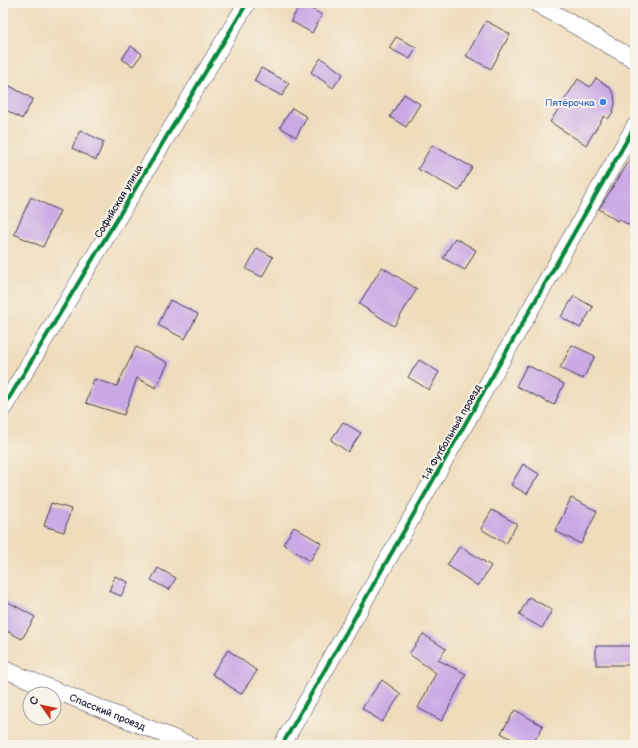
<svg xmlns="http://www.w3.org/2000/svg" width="638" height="748" viewBox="0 0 638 748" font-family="'Balsamiq Sans',sans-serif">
  <rect width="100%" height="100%" fill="#f7f3e8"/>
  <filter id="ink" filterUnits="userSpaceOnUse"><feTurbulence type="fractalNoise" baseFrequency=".025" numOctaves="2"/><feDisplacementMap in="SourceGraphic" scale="8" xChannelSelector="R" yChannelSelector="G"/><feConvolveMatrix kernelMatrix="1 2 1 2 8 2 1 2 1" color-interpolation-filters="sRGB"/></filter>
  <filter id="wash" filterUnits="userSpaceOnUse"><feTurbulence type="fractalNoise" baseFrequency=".012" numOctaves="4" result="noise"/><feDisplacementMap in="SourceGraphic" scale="16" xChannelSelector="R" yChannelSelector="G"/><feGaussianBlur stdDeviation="0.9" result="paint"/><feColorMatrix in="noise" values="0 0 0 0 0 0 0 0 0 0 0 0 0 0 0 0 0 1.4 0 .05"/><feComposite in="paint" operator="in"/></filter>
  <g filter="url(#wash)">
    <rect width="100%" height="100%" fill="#efdcbb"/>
    <g id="blocks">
      <g fill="#caa9e5">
        <path d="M 301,3 L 322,15 L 312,33 L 291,21 Z"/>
        <path d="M 486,21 L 510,34 L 491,69 L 466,56 Z"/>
        <path d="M 396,37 L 416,47 L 410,59 L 389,48 Z"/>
        <path d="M 131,46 L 142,54 L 133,66 L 122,59 Z"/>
        <path d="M 321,58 L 343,74 L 333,88 L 311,72 Z"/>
        <path d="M 261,68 L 289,83 L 282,96 L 254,81 Z"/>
        <path d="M 596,78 L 610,88 L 614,94 L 615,104 L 613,112 L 608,119 L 604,116 L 586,145 L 550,122 L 578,79 L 590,87 Z"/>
        <path d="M 8,85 L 33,99 L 22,119 L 3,108 L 3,94 Z"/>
        <path d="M 404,94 L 420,104 L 406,127 L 390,117 Z"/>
        <path d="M 292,108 L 307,117 L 296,137 L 280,127 Z"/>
        <path d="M 80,130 L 104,142 L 96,160 L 72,148 Z"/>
        <path d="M 432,145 L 472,167 L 459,191 L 418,169 Z"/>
        <path d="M 635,152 L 635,229 L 619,219 L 617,221 L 599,209 Z"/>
        <path d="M 31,197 L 60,211 L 43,247 L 14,234 Z"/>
        <path d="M 455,238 L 476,250 L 465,270 L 443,258 Z"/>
        <path d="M 257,248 L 273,257 L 262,277 L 246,269 Z"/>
        <path d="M 382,267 L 417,289 L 394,326 L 359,304 Z"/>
        <path d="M 574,296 L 593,307 L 580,328 L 561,317 Z"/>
        <path d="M 170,300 L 198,314 L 185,339 L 158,325 Z"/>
        <path d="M 572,345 L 595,356 L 583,379 L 560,368 Z"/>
        <path d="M 136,347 L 168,363 L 156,388 L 137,378 L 124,415 L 86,403 L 94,379 L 117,386 Z"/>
        <path d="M 419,360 L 439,372 L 429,390 L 408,377 Z"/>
        <path d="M 527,365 L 564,384 L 554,405 L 516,386 Z"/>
        <path d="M 343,422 L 361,433 L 348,452 L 331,440 Z"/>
        <path d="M 523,464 L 539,474 L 527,494 L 511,485 Z"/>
        <path d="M 571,498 L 597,511 L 581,544 L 555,531 Z"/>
        <path d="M 51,503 L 71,509 L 64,532 L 44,526 Z"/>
        <path d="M 492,510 L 517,524 L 506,544 L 481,529 Z"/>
        <path d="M 294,527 L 321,543 L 310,561 L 283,544 Z"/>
        <path d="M 460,546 L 491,566 L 478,586 L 447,565 Z"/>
        <path d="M 158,568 L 176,578 L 169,590 L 151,580 Z"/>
        <path d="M 115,576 L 128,582 L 121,596 L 109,591 Z"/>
        <path d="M 529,597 L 552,610 L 542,628 L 519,615 Z"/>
        <path d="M 3,599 L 35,617 L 22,639 L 3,629 Z"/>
        <path d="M 423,634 L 446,649 L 438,660 L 466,674 L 442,721 L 418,708 L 436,673 L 409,654 Z"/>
        <rect x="596" y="646" width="36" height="19"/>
        <path d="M 228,650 L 257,671 L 241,694 L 212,674 Z"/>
        <path d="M 382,680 L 401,694 L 382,722 L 362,708 Z"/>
        <path d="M 515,710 L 543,726 L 532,745 L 522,745 L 501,733 Z"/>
      </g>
    </g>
  </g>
  <g filter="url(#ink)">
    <use href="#blocks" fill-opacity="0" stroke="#413e4e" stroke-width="1"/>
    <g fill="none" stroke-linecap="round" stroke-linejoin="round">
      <g stroke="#413e4e" stroke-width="18">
        <g id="minor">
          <path d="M 536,3 L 635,60"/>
          <path d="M 3,408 L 247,3"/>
          <path id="s1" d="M 3,669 L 190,745"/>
          <path d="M 282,745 L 635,126"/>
        </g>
      </g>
      <use href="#minor" stroke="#fff" stroke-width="17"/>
      <g stroke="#f7f3e8" stroke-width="6">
        <g id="cycleway">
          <path d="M 3,408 L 247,3"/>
          <path d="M 282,745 L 635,126"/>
        </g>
      </g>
      <use href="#cycleway" stroke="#00873e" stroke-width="4"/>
    </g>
  </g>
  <circle fill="#3f7fe0" stroke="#f7f3e8" stroke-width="1.5" cx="603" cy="102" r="4"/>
  <g text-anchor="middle" stroke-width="4" stroke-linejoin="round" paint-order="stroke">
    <g font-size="10" fill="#366cbe" stroke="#f7f3e8" text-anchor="end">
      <text x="595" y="106">Пятёрочка</text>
    </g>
    <g font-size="10" fill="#22223b" stroke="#f7f3e8">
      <text transform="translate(118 201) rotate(-59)" y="4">Софийская улица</text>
      <text transform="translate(451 432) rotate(-60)" y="4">1-й Футбольный проезд</text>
      <text dy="4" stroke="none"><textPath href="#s1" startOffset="113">Спасский проезд</textPath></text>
    </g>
  </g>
  <rect width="638" height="748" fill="none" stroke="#f7f3e8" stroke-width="16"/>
  <g transform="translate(42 706) rotate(303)"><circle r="19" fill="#f7f3e8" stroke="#a29fa3"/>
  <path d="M0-3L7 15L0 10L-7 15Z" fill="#c8321e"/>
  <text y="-6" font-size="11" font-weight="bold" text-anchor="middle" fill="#22223b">С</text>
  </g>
</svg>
